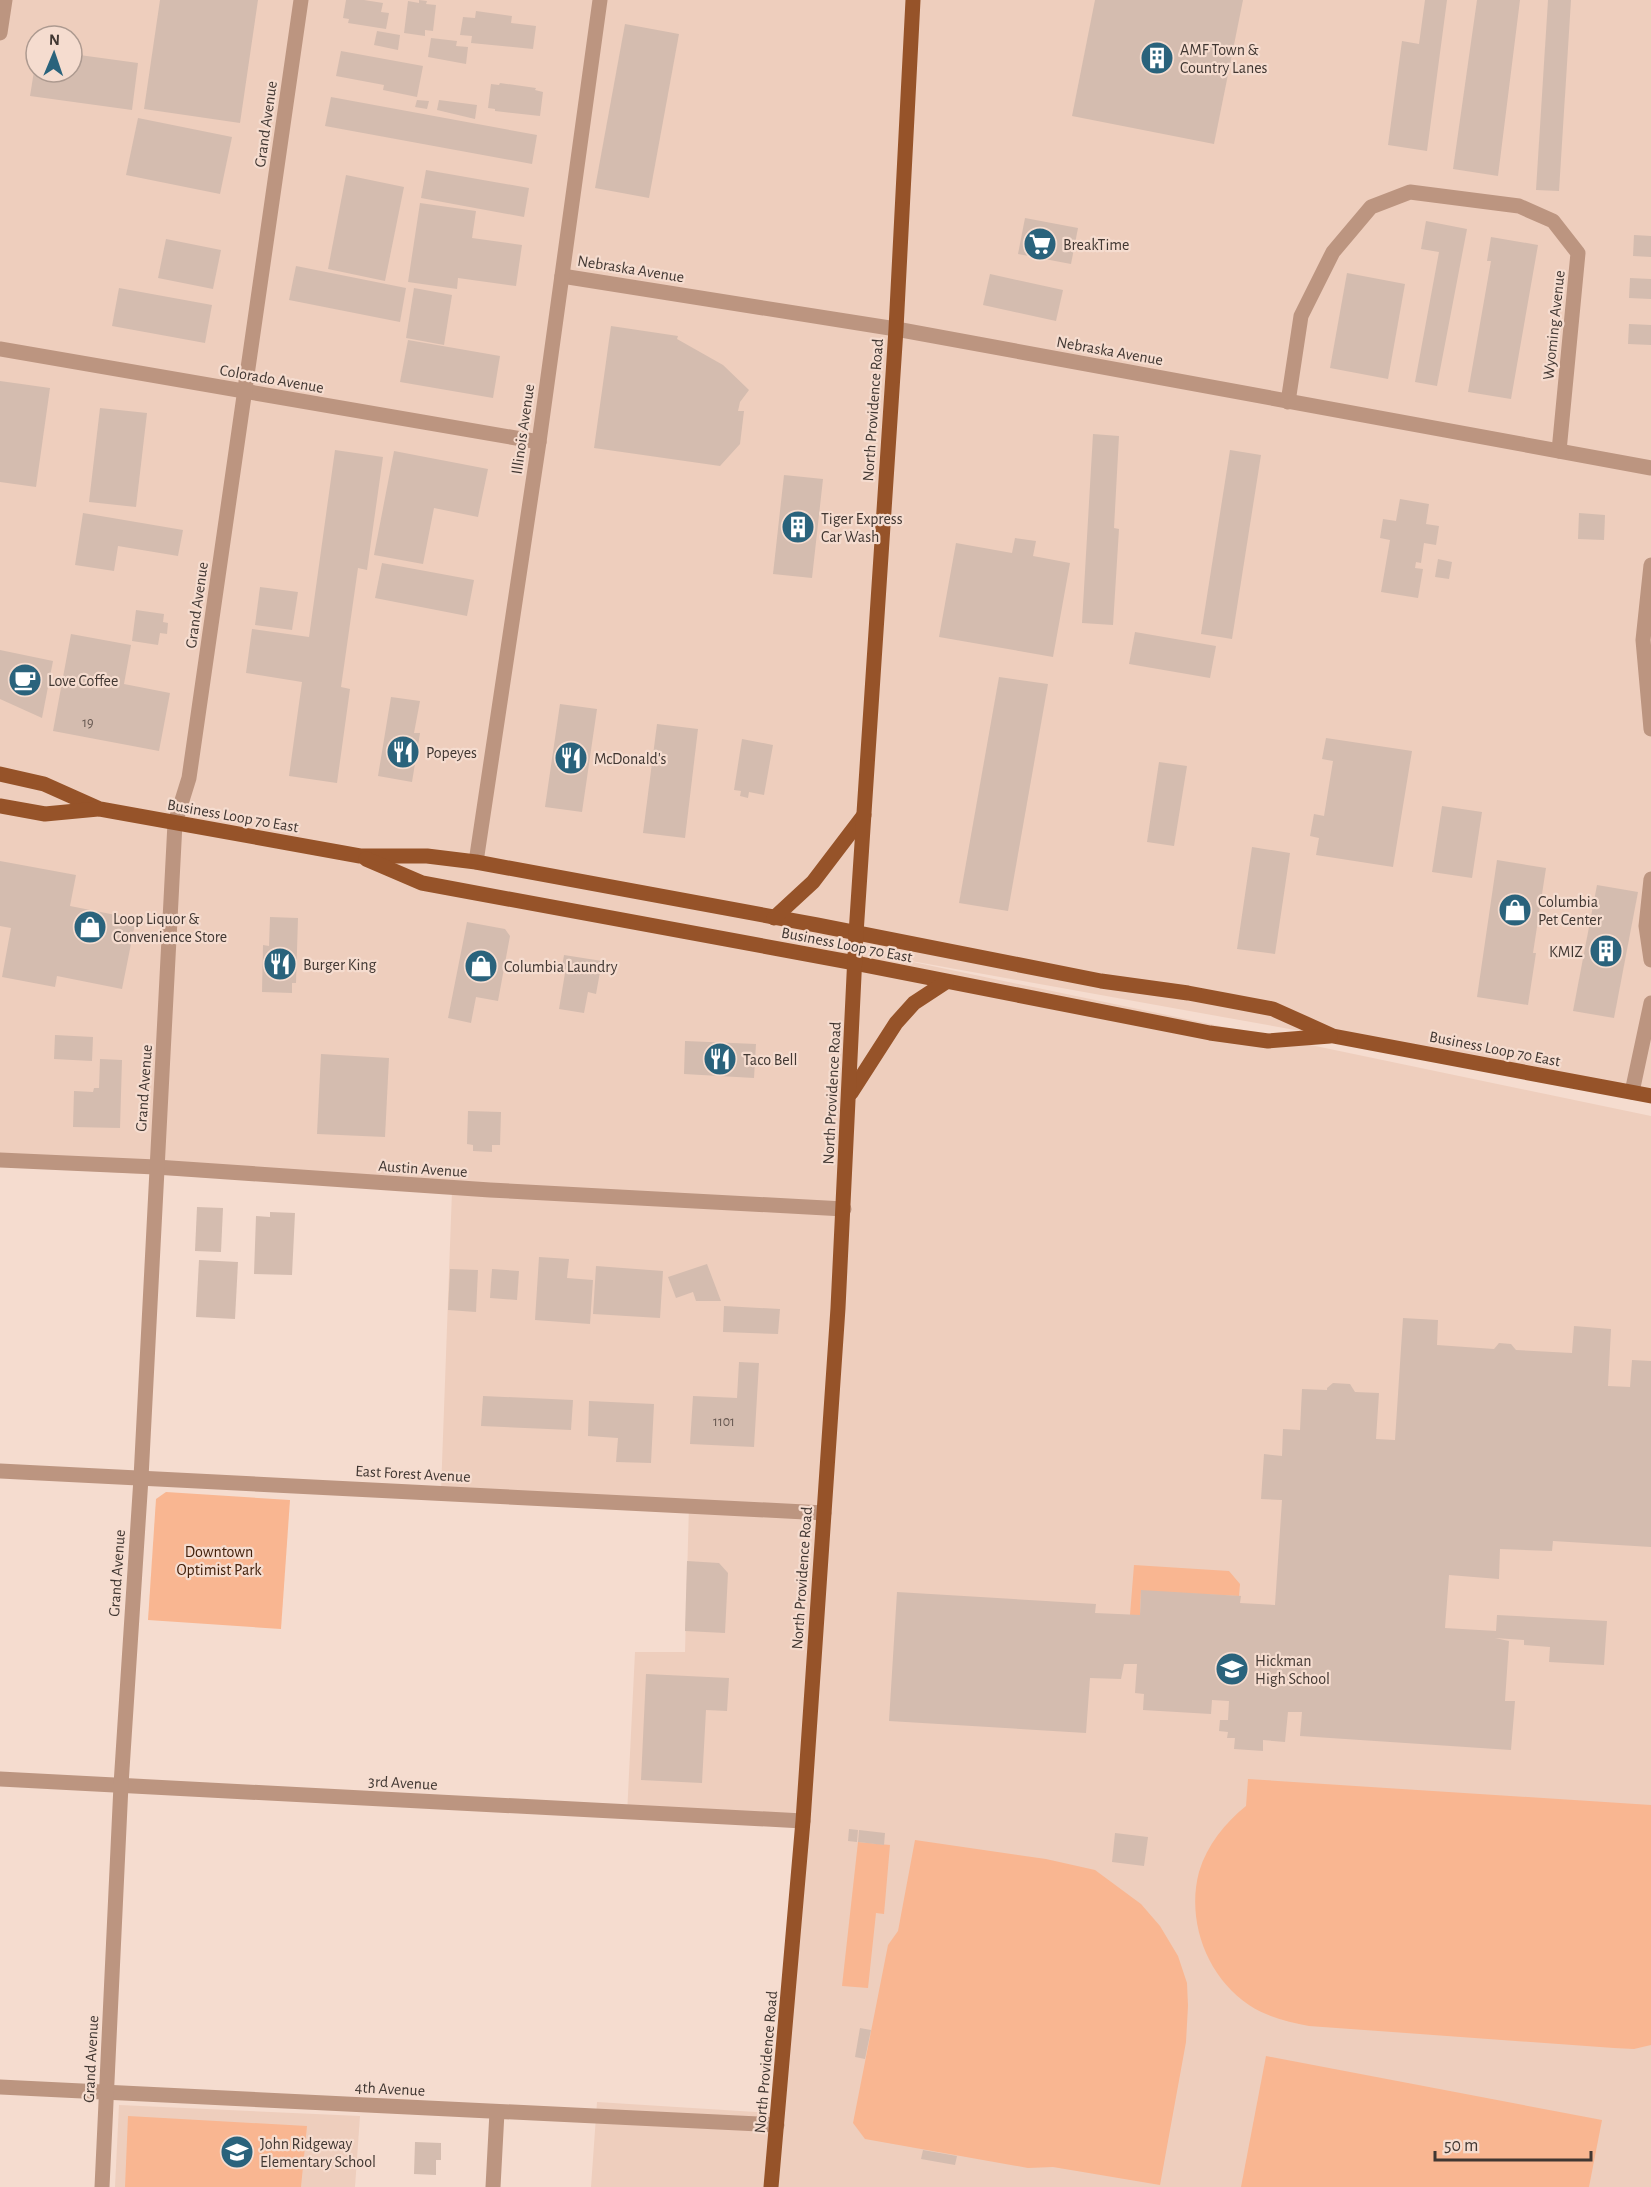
<svg xmlns="http://www.w3.org/2000/svg" width="1651" height="2187" viewBox="0 0 1651 2187" font-family="'Alegreya Sans',sans-serif">
  <rect width="100%" height="100%" fill="#f5dccf"/>
  <g fill="#eecebd" fill-rule="evenodd">
    <path d="M 0,0 L 1651,0 L 1651,1094 L 889,957 L 1651,1116 L 1651,2187 L 591,2187 L 597,2102 L 774,2113 L 799,1826 L 627,1815 L 635,1652 L 685,1652 L 689,1505 L 441,1491 L 452,1191 L 0,1166 ZM 36,36 L 72,36 L 72,72 L 36,72 Z"/>
    <path d="M 119,2105 L 360,2116 L 355,2187 L 115,2187 Z"/>
  </g>
  <g fill="#f9b691">
    <path d="M 166,1492 L 290,1500 L 281,1629 L 148,1620 L 156,1499 Z"/>
    <path d="M 1134,1565 L 1229,1571 L 1240,1584 L 1239,1596 L 1141,1591 L 1140,1615 L 1130,1615 Z"/>
    <path d="M 1248,1779 L 1651,1805 L 1651,2045 L 1634,2049 L 1614,2048 L 1309,2026 C 1288,2022 1267,2017 1249,2005 C 1207,1977 1186,1921 1199,1872 C 1207,1845 1225,1823 1246,1806 Z"/>
    <path d="M 915,1840 L 1046,1859 L 1095,1870 L 1141,1904 L 1160,1926 L 1178,1956 L 1187,1983 L 1188,2006 L 1186,2042 L 1160,2185 L 1053,2167 L 1028,2168 L 865,2139 L 853,2123 L 888,1945 L 898,1931 Z"/>
    <path d="M 858,1842 L 890,1845 L 884,1914 L 876,1913 L 868,1988 L 842,1986 Z"/>
    <path d="M 1266,2056 L 1602,2120 L 1589,2187 L 1241,2187 Z"/>
    <path d="M 128,2116 L 307,2126 L 301,2187 L 125,2187 Z"/>
  </g>
  <g fill="#d4bcaf">
    <path d="M 160,0 L 258,0 L 240,123 L 144,109 Z"/>
    <path d="M 346,0 L 364,0 L 383,3 L 381,12 L 389,13 L 386,29 L 348,23 L 349,19 L 343,18 Z"/>
    <path d="M 419,0 L 427,1 L 426,4 L 436,5 L 433,31 L 425,30 L 425,36 L 404,33 L 408,1 L 419,3 Z"/>
    <path d="M 1095,0 L 1243,0 L 1214,144 L 1072,116 Z"/>
    <path d="M 1425,0 L 1447,0 L 1427,151 L 1388,145 L 1402,41 L 1419,44 Z"/>
    <path d="M 1477,0 L 1520,0 L 1498,176 L 1453,169 Z"/>
    <path d="M 1548,0 L 1571,0 L 1559,191 L 1536,190 Z"/>
    <path d="M 476,11 L 512,16 L 511,23 L 536,26 L 533,49 L 471,43 L 472,36 L 460,35 L 463,17 L 475,18 Z"/>
    <path d="M 625,24 L 679,34 L 649,198 L 595,188 Z"/>
    <path d="M 377,31 L 400,35 L 398,50 L 374,45 Z"/>
    <path d="M 431,38 L 457,41 L 456,46 L 468,47 L 466,64 L 428,57 Z"/>
    <path d="M 341,51 L 423,66 L 417,97 L 383,90 L 384,85 L 336,76 Z"/>
    <path d="M 72,54 L 138,63 L 132,110 L 30,96 L 35,65 L 36,72 L 72,72 Z"/>
    <path d="M 500,83 L 536,88 L 535,90 L 543,92 L 540,116 L 495,111 L 495,109 L 488,108 L 491,84 L 499,85 Z"/>
    <path d="M 331,97 L 537,135 L 532,164 L 325,126 Z"/>
    <path d="M 417,100 L 429,101 L 427,109 L 415,107 Z"/>
    <path d="M 439,100 L 477,105 L 475,119 L 437,110 Z"/>
    <path d="M 138,118 L 232,137 L 220,194 L 126,175 Z"/>
    <path d="M 426,170 L 529,188 L 524,217 L 421,198 Z"/>
    <path d="M 346,175 L 404,187 L 385,281 L 328,269 Z"/>
    <path d="M 420,203 L 476,211 L 472,238 L 522,245 L 516,286 L 458,278 L 457,289 L 408,282 Z"/>
    <path d="M 1025,218 L 1078,228 L 1071,264 L 1018,254 Z"/>
    <path d="M 1426,221 L 1467,229 L 1437,386 L 1415,382 L 1439,252 L 1421,249 Z"/>
    <path d="M 1634,235 L 1651,236 L 1651,257 L 1633,256 Z"/>
    <path d="M 1491,237 L 1538,245 L 1511,399 L 1468,392 L 1491,261 L 1487,261 Z"/>
    <path d="M 166,239 L 221,250 L 213,289 L 158,278 Z"/>
    <path d="M 296,266 L 406,288 L 400,322 L 289,300 Z"/>
    <path d="M 1347,273 L 1405,284 L 1388,379 L 1330,368 Z"/>
    <path d="M 990,274 L 1063,290 L 1056,321 L 983,305 Z"/>
    <path d="M 1630,278 L 1651,279 L 1651,299 L 1629,298 Z"/>
    <path d="M 119,288 L 212,305 L 205,343 L 112,326 Z"/>
    <path d="M 414,288 L 452,295 L 444,345 L 406,338 Z"/>
    <path d="M 1629,324 L 1651,325 L 1651,345 L 1628,344 Z"/>
    <path d="M 611,326 L 678,336 L 677,339 L 723,365 L 749,390 L 740,402 L 738,411 L 744,411 L 740,444 L 720,466 L 594,448 Z"/>
    <path d="M 408,340 L 500,356 L 493,398 L 400,382 Z"/>
    <path d="M 0,381 L 50,388 L 36,487 L 0,482 Z"/>
    <path d="M 100,408 L 147,413 L 136,507 L 89,502 Z"/>
    <path d="M 1093,434 L 1119,436 L 1114,528 L 1119,529 L 1113,625 L 1082,623 Z"/>
    <path d="M 335,450 L 383,457 L 367,570 L 358,568 L 341,687 L 350,689 L 337,783 L 289,776 L 302,682 L 246,673 L 252,629 L 309,637 Z"/>
    <path d="M 1230,450 L 1261,455 L 1232,639 L 1201,634 Z"/>
    <path d="M 394,451 L 488,469 L 478,517 L 434,508 L 423,564 L 374,555 Z"/>
    <path d="M 784,475 L 823,479 L 812,578 L 773,574 Z"/>
    <path d="M 1400,499 L 1429,504 L 1426,524 L 1439,526 L 1436,545 L 1424,543 L 1421,563 L 1416,562 L 1415,568 L 1423,569 L 1418,598 L 1381,592 L 1390,540 L 1380,538 L 1383,519 L 1396,521 Z"/>
    <path d="M 83,513 L 183,530 L 178,556 L 118,546 L 114,571 L 75,565 Z"/>
    <path d="M 1579,513 L 1605,515 L 1604,540 L 1578,539 Z"/>
    <path d="M 1015,538 L 1036,541 L 1033,556 L 1070,563 L 1053,657 L 939,637 L 956,543 L 1012,553 Z"/>
    <path d="M 1438,559 L 1452,562 L 1449,579 L 1435,577 Z"/>
    <path d="M 382,563 L 474,580 L 467,616 L 375,598 Z"/>
    <path d="M 260,587 L 298,592 L 292,630 L 255,625 Z"/>
    <path d="M 136,610 L 164,614 L 163,622 L 168,623 L 167,634 L 160,633 L 158,645 L 132,641 Z"/>
    <path d="M 1135,632 L 1216,646 L 1210,678 L 1129,664 Z"/>
    <path d="M 71,634 L 131,645 L 124,684 L 170,693 L 159,751 L 53,731 Z"/>
    <path d="M 0,650 L 53,661 L 42,718 L 0,699 Z"/>
    <path d="M 999,677 L 1048,684 L 1008,911 L 959,903 Z"/>
    <path d="M 391,697 L 420,701 L 414,733 L 420,733 L 412,782 L 378,776 Z"/>
    <path d="M 560,704 L 597,709 L 582,812 L 545,807 Z"/>
    <path d="M 657,724 L 698,729 L 685,838 L 643,833 Z"/>
    <path d="M 1326,738 L 1412,751 L 1393,867 L 1316,855 L 1319,838 L 1310,836 L 1314,814 L 1324,816 L 1333,761 L 1322,759 Z"/>
    <path d="M 742,739 L 773,745 L 764,795 L 749,792 L 748,798 L 740,796 L 741,791 L 734,790 Z"/>
    <path d="M 1159,762 L 1187,766 L 1174,846 L 1147,842 Z"/>
    <path d="M 1442,806 L 1482,812 L 1472,878 L 1432,872 Z"/>
    <path d="M 1252,847 L 1290,853 L 1275,954 L 1237,949 Z"/>
    <path d="M 1497,860 L 1546,868 L 1533,953 L 1536,953 L 1528,1005 L 1477,997 Z"/>
    <path d="M 0,861 L 76,875 L 70,906 L 136,919 L 122,989 L 57,976 L 55,987 L 2,977 L 11,928 L 0,926 Z"/>
    <path d="M 1597,885 L 1638,892 L 1614,1018 L 1573,1011 Z"/>
    <path d="M 270,917 L 298,918 L 296,983 L 292,983 L 292,993 L 262,992 L 263,945 L 269,946 Z"/>
    <path d="M 467,922 L 505,929 L 510,936 L 498,1001 L 476,997 L 471,1023 L 448,1018 Z"/>
    <path d="M 564,955 L 602,961 L 596,994 L 588,992 L 584,1013 L 559,1009 L 565,973 L 561,973 Z"/>
    <path d="M 55,1035 L 93,1037 L 92,1061 L 54,1059 Z"/>
    <path d="M 685,1041 L 756,1044 L 754,1078 L 684,1074 Z"/>
    <path d="M 321,1054 L 389,1058 L 385,1137 L 317,1134 Z"/>
    <path d="M 100,1059 L 122,1060 L 120,1128 L 73,1127 L 74,1091 L 93,1092 L 94,1088 L 99,1088 Z"/>
    <path d="M 468,1111 L 501,1112 L 500,1145 L 492,1145 L 492,1152 L 473,1151 L 473,1145 L 467,1144 Z"/>
    <path d="M 197,1207 L 223,1208 L 221,1252 L 195,1251 Z"/>
    <path d="M 270,1212 L 295,1213 L 292,1275 L 254,1274 L 256,1216 L 270,1217 Z"/>
    <path d="M 539,1257 L 569,1259 L 567,1278 L 593,1280 L 590,1324 L 535,1320 Z"/>
    <path d="M 199,1260 L 238,1262 L 235,1319 L 196,1317 Z"/>
    <path d="M 707,1264 L 721,1301 L 696,1301 L 693,1292 L 676,1298 L 668,1277 Z"/>
    <path d="M 596,1266 L 663,1271 L 660,1318 L 593,1314 Z"/>
    <path d="M 450,1269 L 478,1270 L 476,1312 L 448,1310 Z"/>
    <path d="M 492,1269 L 519,1271 L 517,1300 L 490,1298 Z"/>
    <path d="M 724,1306 L 780,1309 L 778,1334 L 723,1332 Z"/>
    <path d="M 1403,1318 L 1438,1320 L 1437,1345 L 1494,1349 L 1499,1343 L 1511,1344 L 1516,1350 L 1572,1353 L 1574,1326 L 1611,1329 L 1608,1386 L 1630,1387 L 1632,1360 L 1651,1361 L 1651,1547 L 1553,1541 L 1552,1551 L 1500,1549 L 1499,1579 L 1449,1575 L 1445,1628 L 1496,1631 L 1497,1615 L 1607,1621 L 1604,1665 L 1549,1662 L 1550,1647 L 1524,1645 L 1524,1640 L 1495,1638 L 1509,1641 L 1505,1701 L 1515,1701 L 1511,1750 L 1300,1736 L 1302,1712 L 1288,1712 L 1285,1742 L 1263,1740 L 1263,1751 L 1234,1749 L 1235,1738 L 1227,1738 L 1228,1732 L 1219,1731 L 1220,1720 L 1228,1720 L 1229,1701 L 1212,1700 L 1211,1714 L 1143,1710 L 1144,1694 L 1135,1693 L 1137,1664 L 1124,1664 L 1121,1679 L 1090,1678 L 1086,1733 L 889,1721 L 897,1592 L 1096,1604 L 1095,1613 L 1140,1615 L 1141,1590 L 1241,1596 L 1240,1603 L 1275,1605 L 1282,1500 L 1261,1499 L 1264,1454 L 1282,1456 L 1283,1429 L 1300,1430 L 1302,1389 L 1327,1390 L 1327,1388 L 1333,1383 L 1350,1384 L 1355,1392 L 1379,1393 L 1376,1439 L 1395,1440 Z"/>
    <path d="M 739,1362 L 759,1363 L 754,1447 L 690,1444 L 693,1396 L 737,1398 Z"/>
    <path d="M 483,1396 L 573,1400 L 571,1430 L 481,1426 Z"/>
    <path d="M 589,1401 L 654,1404 L 651,1463 L 616,1462 L 618,1438 L 588,1436 Z"/>
    <path d="M 687,1561 L 719,1563 L 728,1573 L 725,1633 L 685,1631 Z"/>
    <path d="M 646,1674 L 729,1678 L 727,1711 L 706,1710 L 702,1783 L 641,1780 Z"/>
    <path d="M 849,1829 L 858,1830 L 857,1842 L 848,1841 Z"/>
    <path d="M 859,1830 L 885,1833 L 884,1845 L 858,1842 Z"/>
    <path d="M 1115,1833 L 1148,1837 L 1144,1866 L 1112,1862 Z"/>
    <path d="M 860,2028 L 871,2030 L 865,2059 L 855,2057 Z"/>
    <path d="M 415,2142 L 441,2143 L 441,2160 L 436,2160 L 436,2175 L 414,2174 Z"/>
    <path d="M 923,2150 L 957,2156 L 955,2165 L 921,2159 Z"/>
  </g>
  <g fill="none" stroke-linecap="round" stroke-linejoin="round">
    <g stroke="#bc9580" stroke-width="15">
      <path d="M 0,33 L 5,0"/>
      <path d="M 562,276 L 896,329 L 1651,468"/>
      <path d="M 0,349 L 539,442"/>
      <path d="M 1288,402 L 1301,316 L 1333,252 L 1371,207 L 1410,192 L 1519,206 L 1553,221 L 1578,253 L 1559,451"/>
      <path d="M 1651,565 L 1643,640 L 1651,729"/>
      <path d="M 476,862 L 539,442 L 600,0"/>
      <path d="M 1651,879 L 1646,926 L 1651,960"/>
      <path d="M 1632,1092 L 1651,1003"/>
      <path d="M 0,1160 L 156,1167 L 490,1190 L 844,1209"/>
      <path d="M 0,1471 L 824,1513"/>
      <path d="M 0,1779 L 803,1821"/>
      <path d="M 0,2087 L 777,2125"/>
      <path d="M 102,2187 L 121,1785 L 141,1478 L 175,823 L 189,778 L 301,0"/>
      <path d="M 493,2187 L 497,2112"/>
    </g>
    <g stroke="#965329" stroke-width="15">
      <path d="M 0,774 L 44,784 L 100,809 L 111,811 L 360,856 L 427,856 L 476,862 L 817,925 L 1101,981 L 1188,993 L 1273,1009 L 1333,1036 L 1651,1096"/>
      <path d="M 0,806 L 45,814 L 98,809"/>
      <path d="M 366,859 L 422,883 L 855,963 L 1210,1033 L 1268,1041 L 1330,1036"/>
      <path d="M 774,918 L 813,882 L 864,815"/>
      <path d="M 851,1093 L 896,1023 L 914,1003 L 946,982"/>
      <path d="M 771,2187 L 803,1821 L 838,1308 L 856,934 L 896,329 L 913,0"/>
    </g>
  </g>
  <defs>
    <g id="building-disc" transform="scale(1.725)"><circle r="9.5" fill="#2a637c" stroke="#f5dccf"/><path d="M-4-6H4V6H1V3H-1V6H-4ZM-2.5-4.3h1.7v1.8h-1.7ZM.8-4.3h1.7v1.8H.8ZM-2.5-1h1.7V.8h-1.7ZM.8-1h1.7V.8H.8Z" fill="#fff"/></g>
    <g id="supermarket-disc" transform="scale(1.725)"><circle r="9.5" fill="#2a637c" stroke="#f5dccf"/><path d="M-6-5.5h2.5l.6 2H6L4.5 2H-2.5L-4.4-4H-6ZM-1.5 3.2a1.3 1.3 0 1 0 .1 0ZM3 3.2a1.3 1.3 0 1 0 .1 0Z" fill="#fff"/></g>
    <g id="cafe-disc" transform="scale(1.725)"><circle r="9.5" fill="#2a637c" stroke="#f5dccf"/><path d="M-5.5-4.5H6V0H3Q3 3.5 0 3.5H-2.5Q-5.5 3.5-5.5 0ZM3-3.2v2h1.7v-2ZM-6 4.5H4V6H-6Z" fill="#fff"/></g>
    <g id="restaurant-disc" transform="scale(1.725)"><circle r="9.5" fill="#2a637c" stroke="#f5dccf"/><path d="M-5-6h1v4h1v-4h1v4h1v-4h1v5L-1.5 .5V6h-2V.5L-5-1ZM5-6V6H3V1.5H1.5Q1.5-4 5-6Z" fill="#fff"/></g>
    <g id="shop-disc" transform="scale(1.725)"><circle r="9.5" fill="#2a637c" stroke="#f5dccf"/><path d="M-5-2.5h2.3a2.7 3.5 0 0 1 5.4 0H5L5.5 6h-11ZM-1.5-2.5h3a1.5 2.3 0 0 0-3 0Z" fill="#fff"/></g>
    <g id="school-disc" transform="scale(1.725)"><circle r="9.5" fill="#2a637c" stroke="#f5dccf"/><path d="M0-5L7-2L0 1L-7-2ZM-4 1L0 2.5L4 1V4Q0 6-4 4Z" fill="#fff"/></g>
  </defs>
  <g fill-rule="evenodd">
    <use href="#building-disc" x="1157" y="58"/>
    <use href="#supermarket-disc" x="1040" y="244"/>
    <use href="#building-disc" x="798" y="527"/>
    <use href="#cafe-disc" x="25" y="680"/>
    <use href="#restaurant-disc" x="403" y="752"/>
    <use href="#restaurant-disc" x="571" y="758"/>
    <use href="#shop-disc" x="1515" y="910"/>
    <use href="#shop-disc" x="90" y="927"/>
    <use href="#building-disc" x="1606" y="951"/>
    <use href="#restaurant-disc" x="280" y="964"/>
    <use href="#shop-disc" x="481" y="966"/>
    <use href="#restaurant-disc" x="720" y="1059"/>
    <use href="#school-disc" x="1232" y="1669"/>
    <use href="#school-disc" x="237" y="2152"/>
  </g>
  <g text-anchor="middle" stroke-width="4.5" stroke-linejoin="round" paint-order="stroke">
    <g font-size="14" fill="#665851">
      <text x="88" y="727">19</text>
      <text x="724" y="1426">1101</text>
    </g>
    <g font-size="16" fill="#413732" stroke="#f5dccf" text-anchor="start">
      <text x="1180" y="55">AMF Town &amp;<tspan x="1180" dy="18">Country Lanes</tspan></text>
      <text x="1063" y="250">BreakTime</text>
      <text x="821" y="524">Tiger Express<tspan x="821" dy="18">Car Wash</tspan></text>
      <text x="48" y="686">Love Coffee</text>
      <text x="426" y="758">Popeyes</text>
      <text x="594" y="764">McDonald's</text>
      <text x="1538" y="907">Columbia<tspan x="1538" dy="18">Pet Center</tspan></text>
      <text x="113" y="924">Loop Liquor &amp;<tspan x="113" dy="18">Convenience Store</tspan></text>
      <text x="1583" y="957" text-anchor="end">KMIZ</text>
      <text x="303" y="970">Burger King</text>
      <text x="504" y="972">Columbia Laundry</text>
      <text x="743" y="1065">Taco Bell</text>
      <text x="1255" y="1666">Hickman<tspan x="1255" dy="18">High School</tspan></text>
      <text x="260" y="2149">John Ridgeway<tspan x="260" dy="18">Elementary School</tspan></text>
    </g>
    <g font-size="16" fill="#413732" stroke="#f5dccf">
      <text transform="translate(265 124) rotate(-82)" y="6">Grand Avenue</text>
      <text transform="translate(631 268) rotate(9)" y="6">Nebraska Avenue</text>
      <text transform="translate(1553 325) rotate(-84)" y="6">Wyoming Avenue</text>
      <text transform="translate(1110 350) rotate(10)" y="6">Nebraska Avenue</text>
      <text transform="translate(272 378) rotate(10)" y="6">Colorado Avenue</text>
      <text transform="translate(872 410) rotate(-86)" y="6">North Providence Road</text>
      <text transform="translate(522 429) rotate(-82)" y="6">Illinois Avenue</text>
      <text transform="translate(196 605) rotate(-82)" y="6">Grand Avenue</text>
      <text transform="translate(233 815) rotate(10)" y="6">Business Loop 70 East</text>
      <text transform="translate(847 944) rotate(11)" y="6">Business Loop 70 East</text>
      <text transform="translate(1495 1048) rotate(11)" y="6">Business Loop 70 East</text>
      <text transform="translate(143 1088) rotate(-86)" y="6">Grand Avenue</text>
      <text transform="translate(831 1093) rotate(-87)" y="6">North Providence Road</text>
      <text transform="translate(423 1168) rotate(4)" y="6">Austin Avenue</text>
      <text transform="translate(413 1473) rotate(3)" y="6">East Forest Avenue</text>
      <text transform="translate(116 1573) rotate(-86)" y="6">Grand Avenue</text>
      <text transform="translate(801 1578) rotate(-86)" y="6">North Providence Road</text>
      <text transform="translate(403 1782) rotate(3)" y="6">3rd Avenue</text>
      <text transform="translate(90 2059) rotate(-87)" y="6">Grand Avenue</text>
      <text transform="translate(765 2062) rotate(-85)" y="6">North Providence Road</text>
      <text transform="translate(390 2088) rotate(3)" y="6">4th Avenue</text>
    </g>
    <g font-size="16" fill="#42200b" stroke="#f5dccf">
      <text x="219" y="1557">Downtown<tspan x="219" dy="18">Optimist Park</tspan></text>
    </g>
  </g>
  <g transform="translate(54 54) rotate(2)"><circle r="28" fill="#f5dccf" stroke="#ad9a90" stroke-width="1.5"/>
  <path d="M0-4.5L10 22L0 15L-10 22Z" fill="#2a637c"/>
  <text y="-9" font-size="16" font-weight="bold" text-anchor="middle" fill="#413732">N</text>
  </g>
  <path d="M1435 2151v9h156v-9" fill="none" stroke="#413732" stroke-width="3"/>
  <text x="1444" y="2151" font-size="18" fill="#413732" stroke="#f5dccf" stroke-width="4.5" paint-order="stroke">50 m</text>
</svg>
